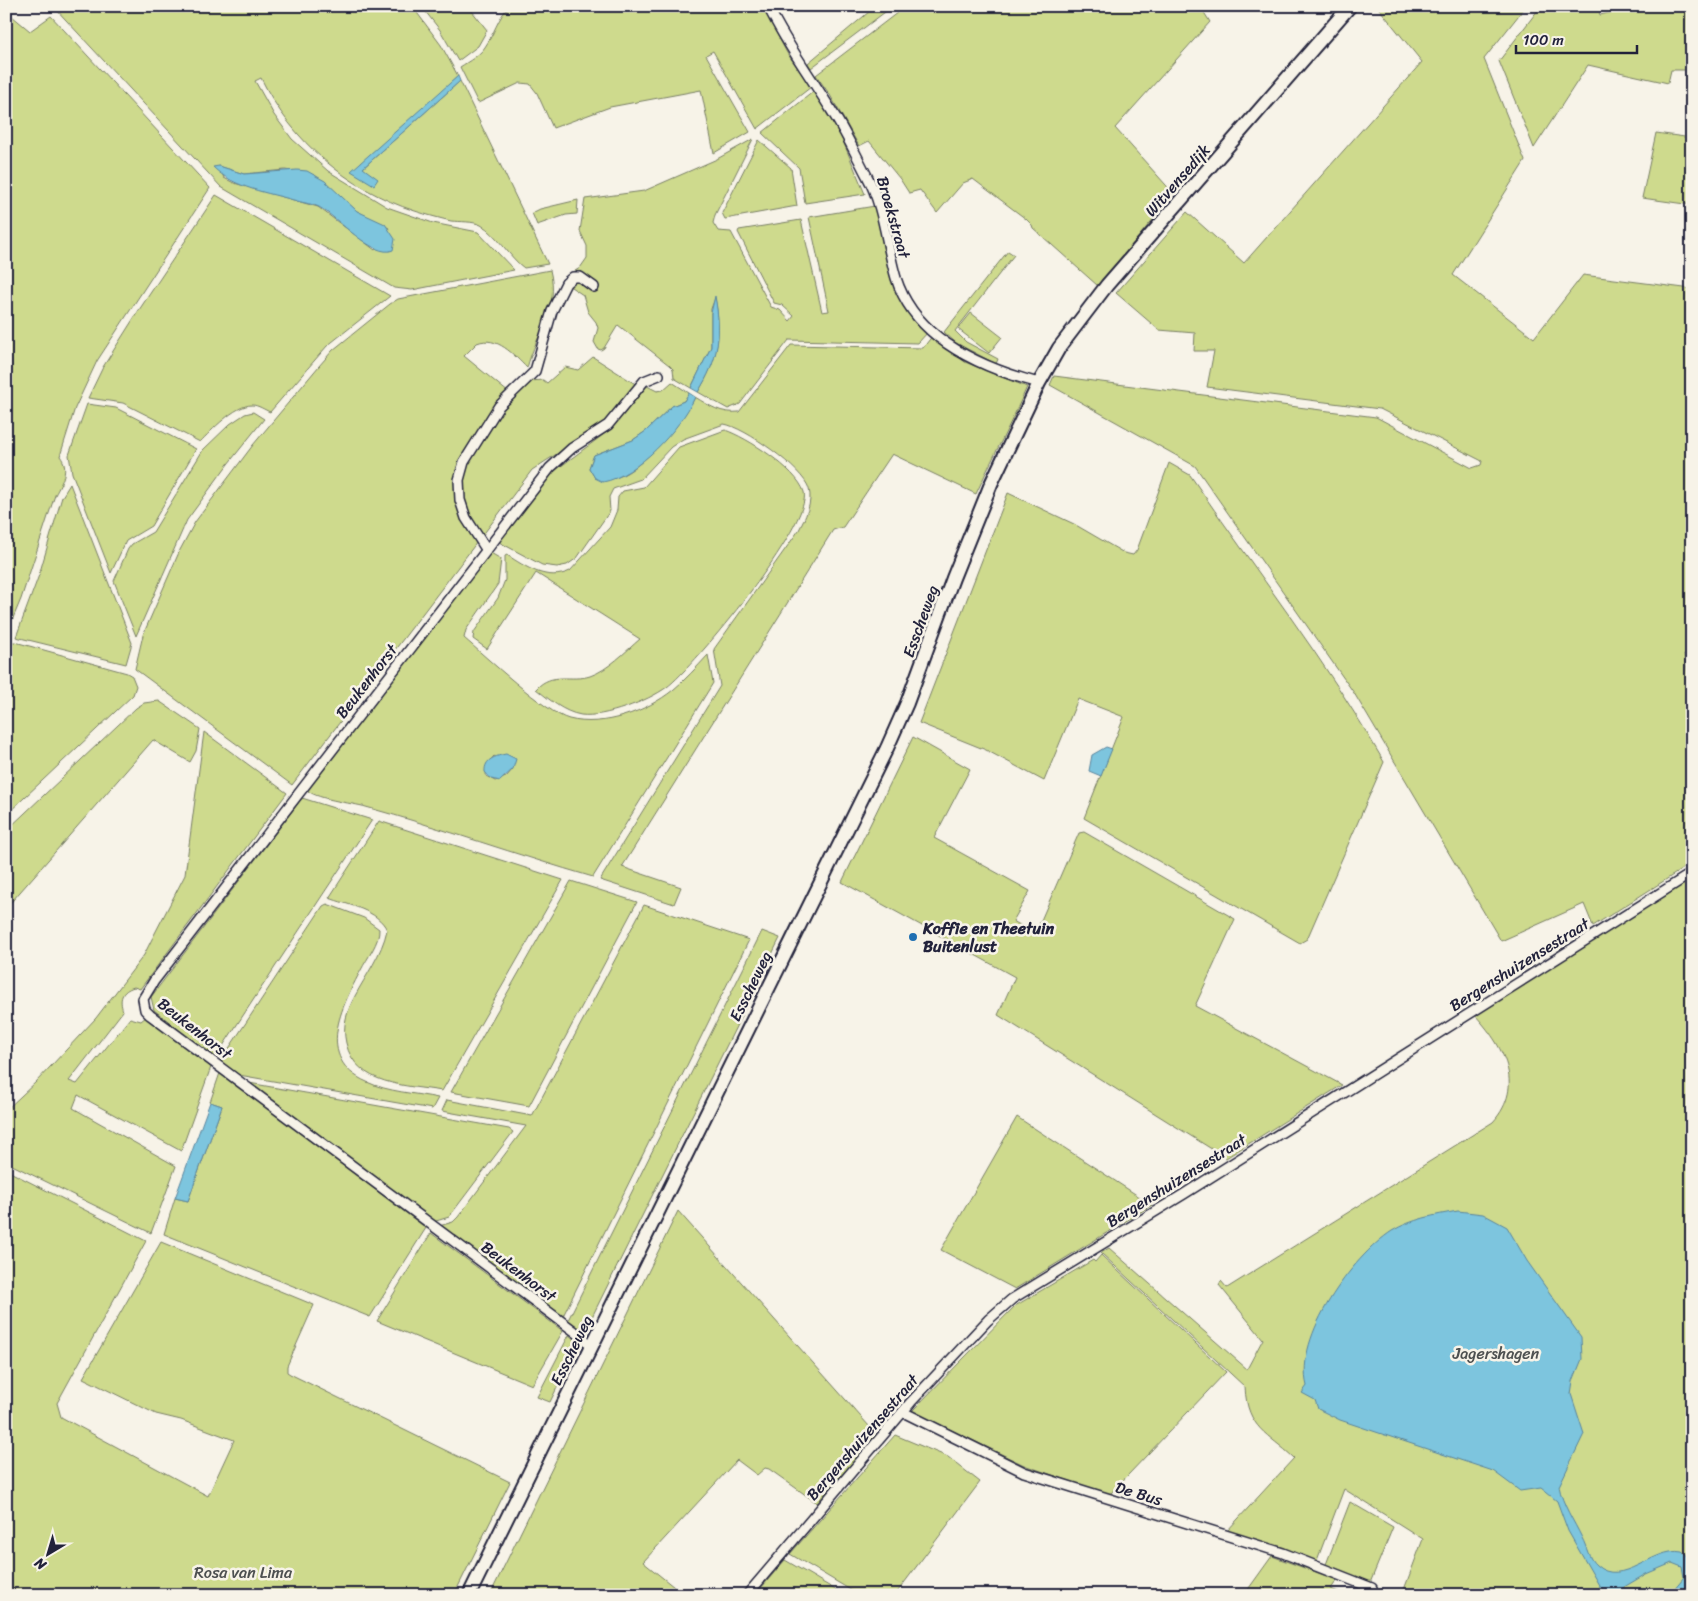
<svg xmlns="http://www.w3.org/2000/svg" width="1698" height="1601" viewBox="0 0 1698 1601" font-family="Sriracha,sans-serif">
  <rect width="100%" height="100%" fill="#f7f3e8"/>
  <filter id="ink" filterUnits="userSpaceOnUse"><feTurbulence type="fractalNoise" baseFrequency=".02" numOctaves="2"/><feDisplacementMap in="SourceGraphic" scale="10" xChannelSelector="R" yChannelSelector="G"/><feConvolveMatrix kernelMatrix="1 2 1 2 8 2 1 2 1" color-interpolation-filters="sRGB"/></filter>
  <g filter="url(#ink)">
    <g fill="#ceda8d" stroke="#787e64" fill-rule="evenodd">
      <path d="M 53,6 L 412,6 L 441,45 L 458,76 L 363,168 L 460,81 L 548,264 L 524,268 C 510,258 496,233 481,225 C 473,221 460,222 451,221 C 439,218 427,215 415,211 C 348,189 292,142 261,78 L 255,81 L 274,115 L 292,139 L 328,171 L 387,207 L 433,223 L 478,232 L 514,270 L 412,290 L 394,288 L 221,187 ZM 219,166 L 244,174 L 285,170 L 315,175 L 357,211 L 389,228 L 375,250 L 318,207 L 234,183 L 224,178 Z"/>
      <path d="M 421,6 L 468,6 L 487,30 L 478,46 L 458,61 L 440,30 Z"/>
      <path d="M 509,6 L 762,6 L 787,53 L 811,87 L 757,129 L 713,51 L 706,55 L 750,132 L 714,153 L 701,90 L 610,107 L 553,128 L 537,93 L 530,84 L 520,83 L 478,103 L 460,67 C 469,61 479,56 485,47 C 494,34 498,18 509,6 Z"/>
      <path d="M 876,6 L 893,6 L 811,68 L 808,63 Z"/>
      <path d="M 906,6 L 1200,6 L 1210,22 L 1115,128 L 1174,194 L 1098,286 L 1033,228 L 1032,225 L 1026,219 L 973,179 L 963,183 L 937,213 L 920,190 L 909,193 L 900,179 L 869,141 L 859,146 L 830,95 L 816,75 Z"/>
      <path d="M 1377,6 L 1526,6 L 1484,59 L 1525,161 L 1453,275 L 1534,338 L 1583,275 L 1692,289 L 1692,654 L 1684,655 L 1692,692 L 1692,863 L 1593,926 L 1584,904 L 1501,941 L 1354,693 L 1195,466 L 1050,385 L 1054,376 L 1376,417 L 1472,468 L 1481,465 L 1482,461 L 1380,409 L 1207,387 L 1214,351 L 1194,351 L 1195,333 L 1159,330 L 1116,293 L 1187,212 L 1244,263 L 1422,62 Z"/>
      <path d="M 1541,6 L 1598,6 L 1600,15 L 1637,6 L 1692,6 L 1692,70 L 1671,70 L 1668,83 L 1588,65 L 1534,148 L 1499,61 Z"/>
      <path d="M 6,11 L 30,31 L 51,16 L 210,188 L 97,361 L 75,408 L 60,456 C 70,469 62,482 55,495 L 21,599 L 6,635 Z"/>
      <path d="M 814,91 L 840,134 L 865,194 L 805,203 L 799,168 L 762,133 Z"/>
      <path d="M 1656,133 L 1692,138 L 1692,205 L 1642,198 Z"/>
      <path d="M 753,139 L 715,215 L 713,223 L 718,231 L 731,232 L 771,307 L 780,310 L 790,321 L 794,316 L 782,305 L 774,303 L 738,232 L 739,230 L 801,220 L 822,312 L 829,311 L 809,217 L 875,206 L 895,282 L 928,332 L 918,343 L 789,340 L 740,404 L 728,409 L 698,392 C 718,360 722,335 715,298 L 711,309 L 711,347 L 691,388 L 674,378 L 673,369 L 669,365 L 618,325 L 604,348 L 601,350 L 598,349 L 594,342 L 598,328 L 596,322 L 588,312 L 583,295 L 568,285 L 565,277 L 580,268 L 587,258 L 587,246 L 580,231 L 585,199 L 644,191 L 717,159 Z"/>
      <path d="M 759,140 L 791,168 L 797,206 L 725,219 L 722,213 Z"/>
      <path d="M 216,195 L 390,296 L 327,346 L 270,412 C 265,410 258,405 252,405 C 235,405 211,431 200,442 L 123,403 L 88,398 L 103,367 L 139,310 Z"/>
      <path d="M 578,200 L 577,214 L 566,215 L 537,225 L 532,213 L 540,209 Z"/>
      <path d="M 1008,251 L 1014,255 L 955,331 L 966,342 L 998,359 L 996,364 L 956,343 L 944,332 Z"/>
      <path d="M 550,270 C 560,309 537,331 527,368 C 514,355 497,335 477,343 L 464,356 L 509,393 L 501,400 L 457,483 L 477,542 L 292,785 L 135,669 L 143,635 L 180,550 L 195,522 L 253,445 L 319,366 L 333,350 L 390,304 L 398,299 Z"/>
      <path d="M 971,313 L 1002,337 L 989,353 L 958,329 Z"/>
      <path d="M 933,335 L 965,362 L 1027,387 C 1011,424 992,458 976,494 L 892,454 L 843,527 L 833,530 L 622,867 L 681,887 L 674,904 L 600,880 L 720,686 L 714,649 L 799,530 C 805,518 813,503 809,489 C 804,469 744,427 724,424 L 683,439 L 671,447 L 641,479 L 613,489 L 609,497 L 610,511 L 577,558 L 567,565 L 557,567 L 542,565 L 497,541 L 545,478 L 611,429 L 647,386 L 657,391 L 663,390 L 672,382 L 689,393 L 684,401 L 672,406 L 646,431 L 633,440 L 594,455 L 589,468 L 595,478 C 602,478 611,479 618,477 C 641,470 685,419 695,397 C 710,406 721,414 739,412 L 791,345 L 923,348 Z"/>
      <path d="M 593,357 L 637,385 L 609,420 L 532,470 L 482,536 C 475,524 467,512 464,498 C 459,470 482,436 499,415 C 508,403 520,394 530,381 L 543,380 L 547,383 L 565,367 L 578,370 Z"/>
      <path d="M 87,404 L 116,408 L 196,449 L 151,526 L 126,541 L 111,573 L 72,473 L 69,455 Z"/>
      <path d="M 253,412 L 264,419 L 228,464 L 187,520 L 136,636 L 114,581 L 128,549 L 132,544 L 153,532 L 203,450 L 230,424 L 245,414 Z"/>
      <path d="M 725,430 C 746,437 797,469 804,492 C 813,523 694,667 667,687 C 648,701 604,718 581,715 C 563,712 549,699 536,689 C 552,671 571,682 590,676 C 608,670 626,651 640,639 L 536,573 L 487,649 L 473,639 L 474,632 L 498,598 L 505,580 L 505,556 L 507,555 C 526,567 547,582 570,571 L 610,527 L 617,510 L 618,497 L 623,491 L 644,487 L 679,447 Z"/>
      <path d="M 1169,463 L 1190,475 C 1255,570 1327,662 1384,762 L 1307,939 L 1300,943 L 1084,818 L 1124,717 L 1078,699 L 1044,781 L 986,750 L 919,723 L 1008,493 L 1074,524 L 1124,553 L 1133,555 L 1137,550 Z"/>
      <path d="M 70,484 L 132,643 L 126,664 L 16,637 L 39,575 L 62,497 Z"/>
      <path d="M 489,552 L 501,559 L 498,584 L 466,630 L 464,638 C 485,656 546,713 569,719 C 603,728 647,711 673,690 C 685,680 697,667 708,655 L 713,683 L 593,877 C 517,855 442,828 366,807 C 353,803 312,799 305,788 ZM 494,756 L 513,769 L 506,777 L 495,781 L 486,776 L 487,764 Z"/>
      <path d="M 9,642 L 15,642 L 127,673 L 132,676 L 136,686 L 133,695 L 6,815 L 6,644 Z"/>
      <path d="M 159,701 L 200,729 L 196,751 L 190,762 L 153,740 L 6,908 L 6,831 L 136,708 L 144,703 Z"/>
      <path d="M 204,732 L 287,793 L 140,989 L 134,987 C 121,991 119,999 123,1011 L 69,1081 L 77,1084 L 130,1018 L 141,1021 L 146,1017 L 211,1067 L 181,1151 L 78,1095 L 73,1108 L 176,1166 L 151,1233 L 6,1162 L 6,1110 L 36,1082 L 96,1018 L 144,955 L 153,937 L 185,875 Z"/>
      <path d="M 913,737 L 970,769 L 934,838 L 1030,891 L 1013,921 L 1035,934 L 1079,833 L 1084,832 L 1235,919 L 1195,1006 L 1342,1085 L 1226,1158 L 998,1015 L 1015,977 L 842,882 Z"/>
      <path d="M 302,798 L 372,820 L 215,1058 L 154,1010 L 151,997 Z"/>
      <path d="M 379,821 L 563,880 L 442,1091 C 407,1085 356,1086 346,1043 C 342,1026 347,1011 355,996 C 366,975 382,954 387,930 C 378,910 348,905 329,898 Z"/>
      <path d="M 1692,872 L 1692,1595 L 1402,1595 L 1423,1539 L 1344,1489 L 1316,1563 L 1227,1531 L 1294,1458 C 1268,1433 1247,1429 1245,1387 L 1101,1253 L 1109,1248 L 1247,1369 L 1263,1339 L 1219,1285 L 1221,1281 L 1227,1288 L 1493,1122 C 1526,1085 1503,1045 1474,1014 Z"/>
      <path d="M 571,881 L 637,902 L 529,1106 L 451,1092 Z"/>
      <path d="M 327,904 L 364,918 L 379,929 C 380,942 367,958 361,970 C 342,1006 314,1059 367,1082 C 388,1092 415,1093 438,1098 L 432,1109 L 239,1075 L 220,1062 L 323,906 Z"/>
      <path d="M 644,905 L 749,940 L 562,1318 L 439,1226 L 453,1222 L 458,1217 L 526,1126 L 442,1111 L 447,1100 L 532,1116 Z"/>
      <path d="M 762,931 L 780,938 L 583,1335 L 567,1322 Z"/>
      <path d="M 220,1073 L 426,1228 L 370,1317 L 164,1234 L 175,1198 L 188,1201 L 222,1106 L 210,1102 Z"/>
      <path d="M 249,1083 L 509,1129 L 513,1132 L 449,1217 L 433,1222 Z"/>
      <path d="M 1017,1117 L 1152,1205 L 1015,1289 L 941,1250 Z"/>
      <path d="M 6,1170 L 146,1241 L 57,1403 L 61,1417 L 208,1496 L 234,1440 L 181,1420 L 156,1414 L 83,1378 L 161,1242 L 314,1305 L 287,1366 L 287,1372 L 290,1374 L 510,1482 L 454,1595 L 6,1595 Z"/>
      <path d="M 678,1211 L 877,1435 L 817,1503 L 769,1469 L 765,1468 L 757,1475 L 737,1460 L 643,1562 L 684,1595 L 490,1595 Z"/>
      <path d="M 431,1233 L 563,1331 L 532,1385 L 377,1321 Z"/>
      <path d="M 1101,1255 L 1226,1372 L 1109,1495 L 1024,1465 L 912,1411 L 1015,1306 L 1093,1260 L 1095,1262 Z"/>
      <path d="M 569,1335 L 579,1343 L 550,1402 L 537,1397 Z"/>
      <path d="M 895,1435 L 948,1457 L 980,1482 L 895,1595 L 859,1595 L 790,1554 Z"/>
      <path d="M 1350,1502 L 1393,1527 L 1370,1583 L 1325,1567 Z"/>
      <path d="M 1272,1556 L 1337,1580 L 1331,1589 L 1346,1595 L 1244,1595 Z"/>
      <path d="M 785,1560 L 844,1595 L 755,1595 Z"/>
    </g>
    <g fill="#7dc5de" stroke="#59849d">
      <path d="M 458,76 L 460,81 L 363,168 L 378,179 L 374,185 L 351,171 Z"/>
      <path d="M 219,166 L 244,174 L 297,170 L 307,171 L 325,181 L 357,211 L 385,224 L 395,239 L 393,250 C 374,259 337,217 319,207 C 313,204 304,203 297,201 C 267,192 235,189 213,167 Z"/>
      <path d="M 715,296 C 722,335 719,359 698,392 L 691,388 L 711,347 L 711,313 Z"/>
      <path d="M 689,393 L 695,397 C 681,428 637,476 603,482 L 595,478 L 589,468 L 594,455 L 633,440 L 646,431 L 672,406 L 684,401 Z"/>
      <path d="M 1106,747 L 1112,749 L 1101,776 L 1089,771 L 1092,755 Z"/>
      <path d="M 506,754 L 516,759 L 513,769 L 500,781 L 491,779 L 485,772 C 484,759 496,756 506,754 Z"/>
      <path d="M 210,1102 L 222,1106 L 188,1201 L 175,1198 Z"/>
      <path d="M 1458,1211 L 1483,1214 L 1507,1227 L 1527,1261 L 1581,1337 L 1582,1359 L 1573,1381 L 1571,1394 L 1584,1434 L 1559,1486 C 1562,1504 1574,1521 1582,1538 C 1587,1547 1588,1558 1596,1565 C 1622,1589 1653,1546 1682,1552 L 1692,1561 L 1692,1584 L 1685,1595 L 1659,1595 L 1673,1590 L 1684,1577 L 1682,1567 L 1672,1563 L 1646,1574 L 1624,1587 L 1631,1593 L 1639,1595 L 1610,1595 L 1600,1587 L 1568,1531 L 1557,1501 L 1541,1488 L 1520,1491 L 1493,1471 L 1340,1420 L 1318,1409 L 1315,1400 L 1302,1393 L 1307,1386 C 1294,1337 1352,1257 1392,1231 C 1412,1219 1435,1215 1458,1211 Z"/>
    </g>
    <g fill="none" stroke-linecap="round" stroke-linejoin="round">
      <g stroke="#22223b" stroke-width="12">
        <g id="street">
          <path d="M 768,6 C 786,44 811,77 833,113 C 846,133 856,155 867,176 C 884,207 886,244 896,278 C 915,339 982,368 1039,383"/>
          <path d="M 486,549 L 466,518 L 460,500 L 459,480 L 464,462 L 499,406 L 535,371 L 552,311 L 566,283 L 573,277 L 580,277 L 594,287"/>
          <path d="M 591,1346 L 581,1336 L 150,1015 L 145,1010 L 143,999 L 154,981 L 550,468 L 572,448 L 608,425 L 644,381 L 659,375"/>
          <path d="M 903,1412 L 1024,1472 L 1283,1553 L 1372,1588"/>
          <path d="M 747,1595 L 911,1402 L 988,1320 L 1012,1299 L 1184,1194 L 1692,873"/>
        </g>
      </g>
      <g stroke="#22223b" stroke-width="16">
        <path id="secondary" d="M 469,1595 L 887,748 L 907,703 L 953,578 L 991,484 L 1039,383 L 1059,348 L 1107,285 L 1350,6"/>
      </g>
      <use href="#street" stroke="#f7f3e8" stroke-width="9"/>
      <use href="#secondary" stroke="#f7f3e8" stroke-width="12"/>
    </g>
  </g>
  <circle fill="#1f6fb2" stroke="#f7f3e8" stroke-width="2" cx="913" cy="937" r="5"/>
  <g text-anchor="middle" stroke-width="5" stroke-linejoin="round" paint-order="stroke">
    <g font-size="16" fill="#22223b" stroke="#f7f3e8">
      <text transform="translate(1177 180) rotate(-49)" y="6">Witvensedijk</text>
      <text transform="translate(894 217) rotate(74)" y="6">Broekstraat</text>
      <text transform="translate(920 621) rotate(-70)" y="6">Esscheweg</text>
      <text transform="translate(366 681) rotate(-52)" y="6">Beukenhorst</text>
      <text transform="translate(1519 964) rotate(-32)" y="6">Bergenshuizensestraat</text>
      <text transform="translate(750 986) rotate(-64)" y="6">Esscheweg</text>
      <text transform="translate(195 1028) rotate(38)" y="6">Beukenhorst</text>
      <text transform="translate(1176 1180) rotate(-32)" y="6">Bergenshuizensestraat</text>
      <text transform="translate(519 1271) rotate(37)" y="6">Beukenhorst</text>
      <text transform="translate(571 1350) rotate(-64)" y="6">Esscheweg</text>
      <text transform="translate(862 1437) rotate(-49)" y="6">Bergenshuizensestraat</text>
      <text transform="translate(1139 1493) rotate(17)" y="6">De Bus</text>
    </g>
    <g font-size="16" font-weight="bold" fill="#22223b" stroke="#f7f3e8" text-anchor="start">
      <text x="923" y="934">Koffie en Theetuin<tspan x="923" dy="18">Buitenlust</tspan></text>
    </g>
    <g font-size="16" fill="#4d5050" stroke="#f7f3e8">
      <text x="1496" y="1359">Jagershagen</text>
      <text x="243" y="1578">Rosa van Lima</text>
    </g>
  </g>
  <rect width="1698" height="1601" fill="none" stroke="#f7f3e8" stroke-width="25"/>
  <rect x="12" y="12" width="1673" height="1576" fill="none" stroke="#22223b" stroke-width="2" filter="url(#ink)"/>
  <g transform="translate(48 1554) rotate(218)" stroke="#f7f3e8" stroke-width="4" paint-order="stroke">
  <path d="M0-4L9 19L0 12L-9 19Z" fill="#22223b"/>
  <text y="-8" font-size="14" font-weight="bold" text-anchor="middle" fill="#22223b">N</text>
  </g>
  <path d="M1516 45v8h121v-8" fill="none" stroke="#22223b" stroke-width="2.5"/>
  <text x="1523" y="45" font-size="15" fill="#22223b" stroke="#f7f3e8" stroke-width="4" paint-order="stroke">100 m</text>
</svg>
